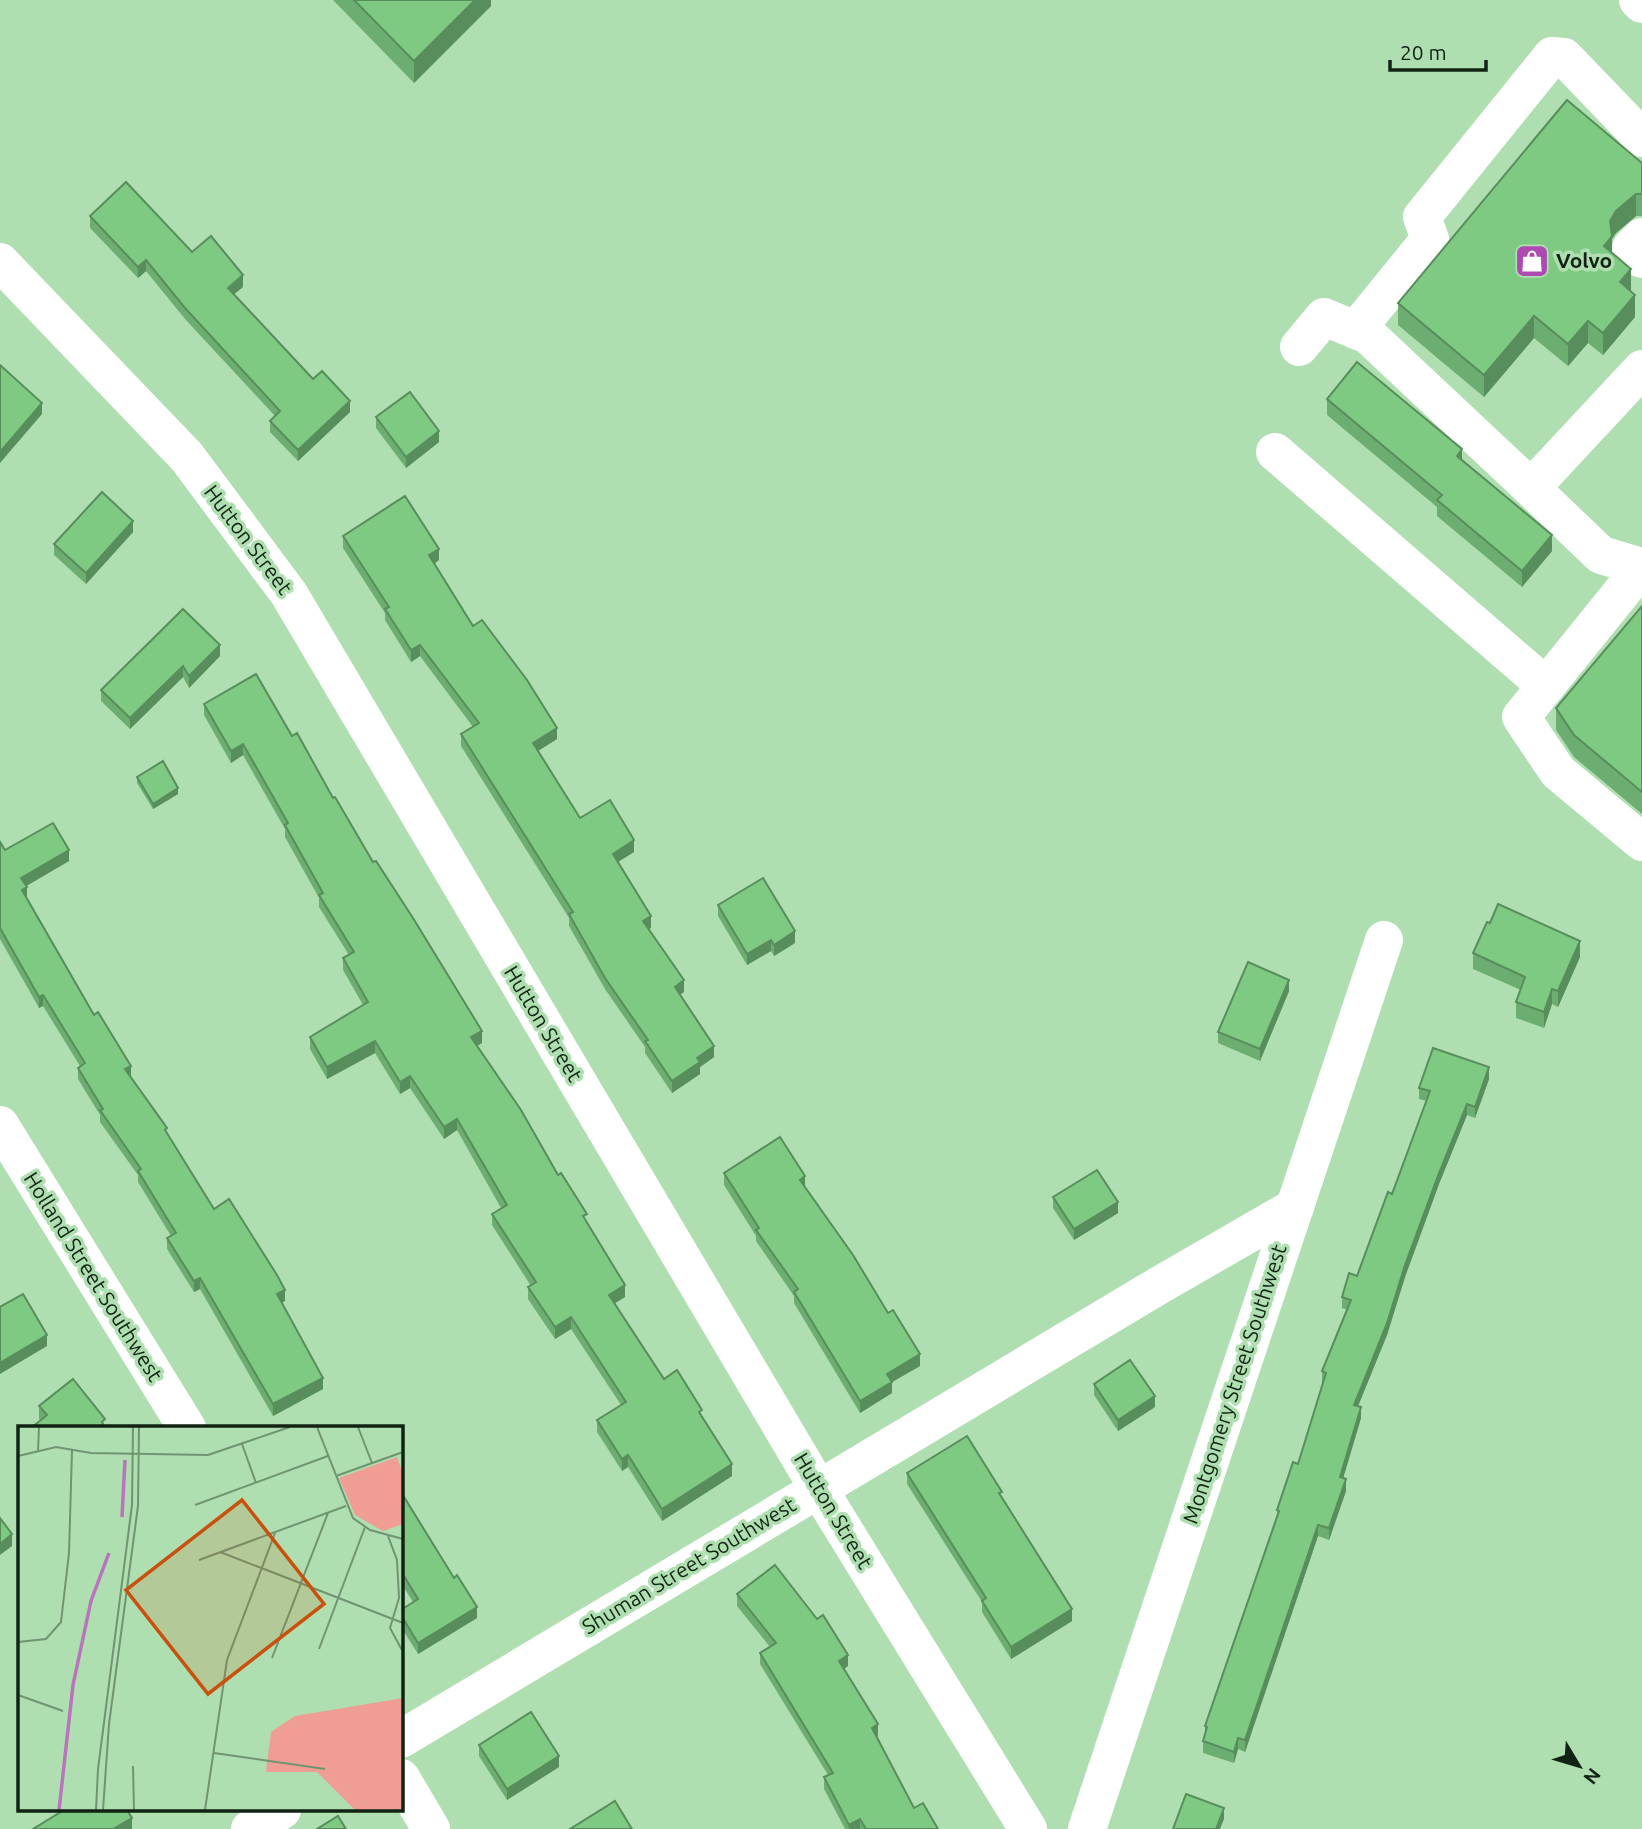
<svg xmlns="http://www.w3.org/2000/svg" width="1642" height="1829" viewBox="0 0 1642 1829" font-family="Ubuntu,sans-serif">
  <rect width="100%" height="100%" fill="#afdfb1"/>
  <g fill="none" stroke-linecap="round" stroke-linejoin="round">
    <g stroke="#fff" stroke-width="38">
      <path d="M 1642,237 L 1631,248 L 1642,259"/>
      <path d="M 0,262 L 187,457 L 289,594 L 818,1488 L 1028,1829"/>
      <path d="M 1356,330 L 1430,239 L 1422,217 L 1552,56 L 1564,57 L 1642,138"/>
      <path d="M 1299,347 L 1324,317 L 1368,335 L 1531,488"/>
      <path d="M 1642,369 L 1531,488 L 1601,555 L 1642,567 L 1521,717 L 1558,772 L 1642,842"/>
      <path d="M 1275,452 L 1546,686"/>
      <path d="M 0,1125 L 187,1428"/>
      <path d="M 401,1739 L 1158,1286 L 1295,1207"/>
      <path d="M 401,1778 L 431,1829"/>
      <path d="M 250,1829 L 282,1810"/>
      <path d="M 1087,1829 L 1384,940"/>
    </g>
    <path stroke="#fff" stroke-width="38" d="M 1638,0 L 1642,4"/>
  </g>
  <g fill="#6cae71">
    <path d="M 333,0 L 491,0 L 491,6 L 414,83 Z"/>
    <path d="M 1642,163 L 1642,216 L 1636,216 L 1616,233 L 1612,239 L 1612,254 L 1631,291 L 1635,317 L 1603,355 L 1588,343 L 1568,366 L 1534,338 L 1484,397 L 1398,325 L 1398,303 Z"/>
    <path d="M 90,216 L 192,252 L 243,287 L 234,294 L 313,379 L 350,412 L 298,461 L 270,432 L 270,421 L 275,416 L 185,319 L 146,271 L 138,278 L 90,228 Z"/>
    <path d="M 1327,399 L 1552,551 L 1522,587 L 1437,516 L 1437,507 L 1327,415 Z"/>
    <path d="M 376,417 L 439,442 L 406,468 L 376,428 Z"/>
    <path d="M 133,532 L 86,584 L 54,555 L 54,544 Z"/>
    <path d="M 343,536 L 439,560 L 434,564 L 473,626 L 557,739 L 538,751 L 580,818 L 634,852 L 618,862 L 651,928 L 648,929 L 684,992 L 680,994 L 714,1057 L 700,1067 L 700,1074 L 672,1093 L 645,1053 L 645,1047 L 605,989 L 569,926 L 569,918 L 461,746 L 461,734 L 473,727 L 420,656 L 411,662 L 385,620 L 385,613 L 343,548 Z"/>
    <path d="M 1642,606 L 1642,814 L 1574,757 L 1556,730 L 1556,708 Z"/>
    <path d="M 220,656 L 189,688 L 183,677 L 130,729 L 101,701 L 101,690 Z"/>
    <path d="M 204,704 L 292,736 L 333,798 L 373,862 L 482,1043 L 477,1046 L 587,1222 L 625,1297 L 614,1303 L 664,1379 L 702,1417 L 732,1476 L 662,1521 L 628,1467 L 622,1471 L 597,1432 L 597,1420 L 621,1405 L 571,1329 L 555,1339 L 528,1299 L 528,1287 L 531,1286 L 492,1225 L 492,1214 L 501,1208 L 457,1130 L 444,1139 L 410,1088 L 400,1094 L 375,1053 L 327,1079 L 310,1049 L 310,1037 L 363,1005 L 343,970 L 343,958 L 349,955 L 319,907 L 319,898 L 285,837 L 285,829 L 243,755 L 231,763 L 204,715 Z"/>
    <path d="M 137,777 L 178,794 L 153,809 L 137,783 Z"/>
    <path d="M 0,842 L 5,850 L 69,861 L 26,886 L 27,898 L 94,1015 L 131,1077 L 214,1209 L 285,1301 L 282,1302 L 323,1389 L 273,1416 L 200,1289 L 194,1292 L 167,1249 L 167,1238 L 171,1236 L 138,1182 L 138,1175 L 100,1122 L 100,1115 L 78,1079 L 78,1068 L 80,1066 L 43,1006 L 39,1008 L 0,939 Z"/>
    <path d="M 718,905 L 795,943 L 774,956 L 771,951 L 747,965 L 718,916 Z"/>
    <path d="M 1473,953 L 1580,957 L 1558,1007 L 1552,1004 L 1544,1028 L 1516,1018 L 1516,1002 L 1521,990 L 1473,969 Z"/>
    <path d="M 1289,991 L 1260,1061 L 1218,1043 L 1218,1032 Z"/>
    <path d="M 1489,1079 L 1475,1118 L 1467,1115 L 1439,1184 L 1405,1277 L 1387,1335 L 1358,1406 L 1361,1418 L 1343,1478 L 1346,1491 L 1329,1540 L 1318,1536 L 1245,1752 L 1238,1749 L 1234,1763 L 1203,1753 L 1203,1741 L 1205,1733 L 1205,1726 L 1277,1518 L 1277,1510 L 1298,1464 L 1323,1383 L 1322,1382 L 1322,1371 L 1347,1310 L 1342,1308 L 1342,1297 L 1357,1276 L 1392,1194 L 1427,1101 L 1419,1099 L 1419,1088 Z"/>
    <path d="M 724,1173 L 805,1186 L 920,1366 L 892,1382 L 892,1393 L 860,1413 L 794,1303 L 794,1296 L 756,1241 L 756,1236 L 724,1185 Z"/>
    <path d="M 1053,1197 L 1118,1213 L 1074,1240 L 1053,1208 Z"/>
    <path d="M 1094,1384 L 1155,1407 L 1118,1431 L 1094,1395 Z"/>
    <path d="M 39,1406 L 105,1428 L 41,1420 L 39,1419 Z"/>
    <path d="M 907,1473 L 1002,1498 L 1072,1621 L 1011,1659 L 982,1612 L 982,1602 L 907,1484 Z"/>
    <path d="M 401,1492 L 454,1578 L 477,1618 L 418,1654 L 401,1627 L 401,1610 L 413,1602 L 401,1583 Z"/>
    <path d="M 737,1594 L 848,1666 L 844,1669 L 878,1736 L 877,1736 L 914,1808 L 938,1829 L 845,1829 L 824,1789 L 824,1777 L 828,1775 L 760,1664 L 760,1653 L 770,1647 L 737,1606 Z"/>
    <path d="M 479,1745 L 559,1767 L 507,1800 L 479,1756 Z"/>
  </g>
  <g fill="#588d5c">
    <path d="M 475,0 L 491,0 L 491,6 L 414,83 L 414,61 Z"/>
    <path d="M 1636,194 L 1636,216 L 1616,233 L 1612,239 L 1612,258 L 1604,246 L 1610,221 L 1616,211 Z"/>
    <path d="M 146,260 L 146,271 L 138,278 L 138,267 Z"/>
    <path d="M 1631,269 L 1631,291 L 1620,282 Z"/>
    <path d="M 243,275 L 243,287 L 228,299 L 228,288 Z"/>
    <path d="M 1635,295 L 1635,317 L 1603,355 L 1603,333 Z"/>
    <path d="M 1534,316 L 1534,338 L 1484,397 L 1484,375 Z"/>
    <path d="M 1588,321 L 1588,343 L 1568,366 L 1568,344 Z"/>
    <path d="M 350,401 L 350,412 L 298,461 L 298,450 Z"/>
    <path d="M 42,403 L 42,414 L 0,463 L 0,452 Z"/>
    <path d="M 439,431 L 439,442 L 406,468 L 406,457 Z"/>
    <path d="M 1462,449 L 1462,466 L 1457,456 Z"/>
    <path d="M 133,521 L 133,532 L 86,584 L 86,573 Z"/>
    <path d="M 1552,535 L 1552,551 L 1522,587 L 1522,571 Z"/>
    <path d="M 439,549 L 439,560 L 429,567 L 429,555 Z"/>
    <path d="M 220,645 L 220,656 L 189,688 L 189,676 Z"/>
    <path d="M 420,645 L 420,656 L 411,662 L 411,650 Z"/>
    <path d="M 183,666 L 183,677 L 130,729 L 130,718 Z"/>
    <path d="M 557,728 L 557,739 L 533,754 L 533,743 Z"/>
    <path d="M 243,744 L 243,755 L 231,763 L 231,751 Z"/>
    <path d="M 178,788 L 178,794 L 153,809 L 153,804 Z"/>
    <path d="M 634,840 L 634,852 L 613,865 L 613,854 Z"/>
    <path d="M 69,850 L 69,861 L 21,889 L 21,878 Z"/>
    <path d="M 27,887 L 27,898 L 22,890 Z"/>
    <path d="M 651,916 L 651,928 L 643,932 L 643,921 Z"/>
    <path d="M 795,931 L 795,943 L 774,956 L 774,945 Z"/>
    <path d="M 771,940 L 771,951 L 747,965 L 747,954 Z"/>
    <path d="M 1580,941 L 1580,957 L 1558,1007 L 1558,991 Z"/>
    <path d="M 684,980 L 684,992 L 675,998 L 675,987 Z"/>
    <path d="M 1289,980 L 1289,991 L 1260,1061 L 1260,1049 Z"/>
    <path d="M 1552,989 L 1552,1004 L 1544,1028 L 1544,1012 Z"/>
    <path d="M 43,995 L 43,1006 L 39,1008 L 39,997 Z"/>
    <path d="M 482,1031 L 482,1043 L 471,1049 L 471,1037 Z"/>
    <path d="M 375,1041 L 375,1053 L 327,1079 L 327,1067 Z"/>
    <path d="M 714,1046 L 714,1057 L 700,1067 L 700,1074 L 672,1093 L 672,1081 L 697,1058 Z"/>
    <path d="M 131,1066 L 131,1077 L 125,1069 Z"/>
    <path d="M 1489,1067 L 1489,1079 L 1475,1118 L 1475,1107 Z"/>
    <path d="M 410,1076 L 410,1088 L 400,1094 L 400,1082 Z"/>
    <path d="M 1467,1104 L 1467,1115 L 1439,1184 L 1405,1277 L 1387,1335 L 1354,1416 L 1354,1405 L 1439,1173 Z"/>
    <path d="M 457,1119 L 457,1130 L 444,1139 L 444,1127 Z"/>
    <path d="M 805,1176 L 805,1188 L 800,1180 Z"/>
    <path d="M 1118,1202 L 1118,1213 L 1074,1240 L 1074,1229 Z"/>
    <path d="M 200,1278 L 200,1289 L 194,1292 L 194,1281 Z"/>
    <path d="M 625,1285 L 625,1297 L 609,1307 L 609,1295 Z"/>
    <path d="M 285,1290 L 285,1301 L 277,1305 L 277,1294 Z"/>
    <path d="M 571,1317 L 571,1329 L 555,1339 L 555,1327 Z"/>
    <path d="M 47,1335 L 47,1346 L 0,1374 L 0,1363 Z"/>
    <path d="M 920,1354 L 920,1366 L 892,1382 L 892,1393 L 860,1413 L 860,1401 L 887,1374 Z"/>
    <path d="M 323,1378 L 323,1389 L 273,1416 L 273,1404 Z"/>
    <path d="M 1155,1396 L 1155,1407 L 1118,1431 L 1118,1420 Z"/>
    <path d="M 1361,1407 L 1361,1418 L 1340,1489 L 1340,1477 Z"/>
    <path d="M 628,1455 L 628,1467 L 622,1471 L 622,1459 Z"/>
    <path d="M 732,1464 L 732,1476 L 662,1521 L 662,1509 Z"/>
    <path d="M 1346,1479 L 1346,1491 L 1329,1540 L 1329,1528 Z"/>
    <path d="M 1318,1525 L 1318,1536 L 1245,1752 L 1245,1740 Z"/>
    <path d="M 12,1534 L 12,1546 L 0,1555 L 0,1544 Z"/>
    <path d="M 477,1607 L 477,1618 L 418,1654 L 418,1643 Z"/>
    <path d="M 1072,1609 L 1072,1621 L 1011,1659 L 1011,1647 Z"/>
    <path d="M 848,1655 L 848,1666 L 839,1672 L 839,1661 Z"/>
    <path d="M 878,1724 L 878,1736 L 872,1739 L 872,1728 Z"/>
    <path d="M 1238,1738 L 1238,1749 L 1234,1763 L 1234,1752 Z"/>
    <path d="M 559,1756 L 559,1767 L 507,1800 L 507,1789 Z"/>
    <path d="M 1224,1808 L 1224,1819 L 1220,1829 L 1216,1829 Z"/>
    <path d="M 132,1818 L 132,1829 L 113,1829 Z"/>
    <path d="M 860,1819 L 860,1829 L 849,1829 L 849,1825 Z"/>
  </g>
  <g fill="#7eca83" stroke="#588d5c" stroke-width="2">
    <path d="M 354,0 L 475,0 L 414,61 Z"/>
    <path d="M 1567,100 L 1642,163 L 1642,194 L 1636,194 L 1616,211 L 1610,221 L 1612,236 L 1604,246 L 1631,269 L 1620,282 L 1635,295 L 1603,333 L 1588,321 L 1568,344 L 1534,316 L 1484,375 L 1398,303 Z"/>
    <path d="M 126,182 L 192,252 L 211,236 L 243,275 L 228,288 L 313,379 L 322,371 L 350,401 L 298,450 L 270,421 L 280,411 L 185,308 L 146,260 L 138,267 L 90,216 Z"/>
    <path d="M 1357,362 L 1462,449 L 1457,456 L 1552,535 L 1522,571 L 1437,500 L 1442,495 L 1327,399 Z"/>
    <path d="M 0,365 L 42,403 L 0,452 Z"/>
    <path d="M 410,392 L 439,431 L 406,457 L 376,417 Z"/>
    <path d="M 102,492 L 133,521 L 86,573 L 54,544 Z"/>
    <path d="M 405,496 L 439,549 L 429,555 L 473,626 L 482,620 L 527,680 L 557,728 L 533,743 L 580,818 L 610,800 L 634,840 L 613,854 L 651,916 L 643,921 L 684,980 L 675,987 L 714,1046 L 697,1058 L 700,1062 L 672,1081 L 645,1041 L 648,1040 L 605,978 L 569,914 L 573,912 L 461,734 L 479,723 L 420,645 L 411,650 L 385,609 L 389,607 L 343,536 Z"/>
    <path d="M 1642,606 L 1642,792 L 1574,735 L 1556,708 Z"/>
    <path d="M 183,609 L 220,645 L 189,676 L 183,666 L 130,718 L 101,690 Z"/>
    <path d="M 256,674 L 292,736 L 297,733 L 333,798 L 335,797 L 373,862 L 376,861 L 413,918 L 482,1031 L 471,1037 L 521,1110 L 558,1175 L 561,1173 L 587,1214 L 583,1216 L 625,1285 L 609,1295 L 664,1379 L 677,1370 L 702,1410 L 699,1412 L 732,1464 L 662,1509 L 628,1455 L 622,1459 L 597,1420 L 626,1402 L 571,1317 L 555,1327 L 528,1287 L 536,1282 L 492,1214 L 507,1205 L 457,1119 L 444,1127 L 410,1076 L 400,1082 L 375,1041 L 327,1067 L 310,1037 L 368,1002 L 343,958 L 354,952 L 319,895 L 323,893 L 285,825 L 288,823 L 243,744 L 231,751 L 204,704 Z"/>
    <path d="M 163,761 L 178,788 L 153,804 L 137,777 Z"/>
    <path d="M 53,823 L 69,850 L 21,878 L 27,887 L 22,890 L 94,1015 L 98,1012 L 131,1066 L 125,1069 L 167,1128 L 165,1130 L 214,1209 L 229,1199 L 277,1275 L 285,1290 L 277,1294 L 323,1378 L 273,1404 L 200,1278 L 194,1281 L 167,1238 L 176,1233 L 138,1171 L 141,1169 L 100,1110 L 103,1109 L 78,1068 L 85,1063 L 43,995 L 39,997 L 0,928 L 0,842 L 5,850 Z"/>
    <path d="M 763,878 L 795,931 L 774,945 L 771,940 L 747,954 L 718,905 Z"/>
    <path d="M 1498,904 L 1580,941 L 1558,991 L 1552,989 L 1544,1012 L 1516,1002 L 1525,977 L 1473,953 L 1487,922 L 1490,923 Z"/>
    <path d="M 1248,962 L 1289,980 L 1260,1049 L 1218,1032 Z"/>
    <path d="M 1433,1048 L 1489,1067 L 1475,1107 L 1467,1104 L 1439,1173 L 1405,1265 L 1387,1323 L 1354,1405 L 1361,1407 L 1340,1477 L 1346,1479 L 1329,1528 L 1318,1525 L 1245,1740 L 1238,1738 L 1234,1752 L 1203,1741 L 1207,1727 L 1205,1726 L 1279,1511 L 1277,1510 L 1293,1462 L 1298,1464 L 1326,1373 L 1322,1371 L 1351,1300 L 1342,1297 L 1349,1273 L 1357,1276 L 1388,1192 L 1392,1194 L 1430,1091 L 1419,1088 Z"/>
    <path d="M 780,1137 L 805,1176 L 800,1180 L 853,1255 L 888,1313 L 893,1310 L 920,1354 L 887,1374 L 892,1382 L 860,1401 L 794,1292 L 798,1289 L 756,1230 L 759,1228 L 724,1173 Z"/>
    <path d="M 1097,1170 L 1118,1202 L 1074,1229 L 1053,1197 Z"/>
    <path d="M 23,1294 L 47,1335 L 0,1363 L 0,1307 Z"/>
    <path d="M 1130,1360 L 1155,1396 L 1118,1420 L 1094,1384 Z"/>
    <path d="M 73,1379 L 105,1419 L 102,1422 L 105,1428 L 31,1428 L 47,1415 L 39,1406 Z"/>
    <path d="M 967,1436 L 1002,1492 L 999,1493 L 1072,1609 L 1011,1647 L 982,1601 L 986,1598 L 907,1473 Z"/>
    <path d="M 401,1492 L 454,1578 L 457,1575 L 477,1607 L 418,1643 L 401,1615 L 401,1610 L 418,1599 L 401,1571 Z"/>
    <path d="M 0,1518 L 12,1534 L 0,1544 Z"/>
    <path d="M 775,1565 L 817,1619 L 823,1615 L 848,1655 L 839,1661 L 878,1724 L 872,1728 L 914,1808 L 923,1803 L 938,1829 L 866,1829 L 860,1819 L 849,1825 L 824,1777 L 833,1773 L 760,1653 L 776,1643 L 737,1594 Z"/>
    <path d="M 531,1712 L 559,1756 L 507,1789 L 479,1745 Z"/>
    <path d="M 1186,1794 L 1224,1808 L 1216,1829 L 1173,1829 Z"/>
    <path d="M 615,1801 L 632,1829 L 570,1829 Z"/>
    <path d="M 64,1810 L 127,1810 L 132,1818 L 113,1829 L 33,1829 Z"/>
    <path d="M 338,1816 L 346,1829 L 317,1829 Z"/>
  </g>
  <defs>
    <g id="shop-square" transform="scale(1.75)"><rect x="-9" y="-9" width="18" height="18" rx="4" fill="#ad4bb2" stroke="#afdfb1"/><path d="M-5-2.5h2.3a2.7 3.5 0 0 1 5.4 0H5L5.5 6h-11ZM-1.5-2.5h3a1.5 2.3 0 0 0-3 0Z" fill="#fff"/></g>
  </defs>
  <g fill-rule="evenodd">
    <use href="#shop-square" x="1532" y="261"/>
  </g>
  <g text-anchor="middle" stroke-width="7" stroke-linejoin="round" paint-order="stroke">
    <g font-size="21" font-weight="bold" fill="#112313" stroke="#afdfb1" text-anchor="start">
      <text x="1556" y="268">Volvo</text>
    </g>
    <g font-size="21" fill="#112313" stroke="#afdfb1">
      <text transform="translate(248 540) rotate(53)" y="7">Hutton Street</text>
      <text transform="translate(543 1024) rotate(59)" y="7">Hutton Street</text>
      <text transform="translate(93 1277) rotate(58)" y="7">Holland Street Southwest</text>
      <text transform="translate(1235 1384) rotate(-72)" y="7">Montgomery Street Southwest</text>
      <text transform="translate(833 1511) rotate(59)" y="7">Hutton Street</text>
      <text transform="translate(689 1566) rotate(-31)" y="7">Shuman Street Southwest</text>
    </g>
  </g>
  <g transform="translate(18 1426)">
    <rect width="385" height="385" fill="#afdfb1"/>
    <path d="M 379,31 L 385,48 L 385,98 L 365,105 L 337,89 L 321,52 ZM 385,272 L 385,384 L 337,384 L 299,346 L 248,346 L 253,306 L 277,290 Z" fill="#f09d95"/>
    <path fill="none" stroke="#b975bb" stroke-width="3.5" d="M 104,91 L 107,34M 41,384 L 55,259 L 73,175 L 91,127"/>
    <path fill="none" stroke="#709472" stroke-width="2" d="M 299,1 L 335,92 L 352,104 L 385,113M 340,1 L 354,37M 224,18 L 238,57M 20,25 L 21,1M 0,30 L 38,21 L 73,27 L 190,29 L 272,1M 318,50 L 385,26M 177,79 L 310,30M 370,110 L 379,134 L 381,172 L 372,202 L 385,226M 202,126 L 385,197M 181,134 L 328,80M 0,216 L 28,213 L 43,196 L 51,127 L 54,24M 301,223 L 347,101M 254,232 L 310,87M 0,269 L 45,285M 196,327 L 307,343M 115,340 L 116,384M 78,384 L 80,343 L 114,79 L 115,1M 85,384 L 91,298 L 120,80 L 121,1M 187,384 L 209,234 L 257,107"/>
    <path fill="#c8510d" fill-opacity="0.15" stroke="#c8510d" stroke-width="3.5" d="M 224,74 L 306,178 L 190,268 L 108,164 Z"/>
    <rect width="385" height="385" fill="none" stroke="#112313" stroke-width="3.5"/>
  </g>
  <g transform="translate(1579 1766) rotate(128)" stroke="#afdfb1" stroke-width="5" paint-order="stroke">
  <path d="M0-5L12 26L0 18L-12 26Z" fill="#112313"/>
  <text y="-10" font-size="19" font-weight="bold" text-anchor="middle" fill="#112313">N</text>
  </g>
  <path d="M1390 60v10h96v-10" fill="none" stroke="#112313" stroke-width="3.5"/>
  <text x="1400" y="60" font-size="21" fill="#112313" stroke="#afdfb1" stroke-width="5" paint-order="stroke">20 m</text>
</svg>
